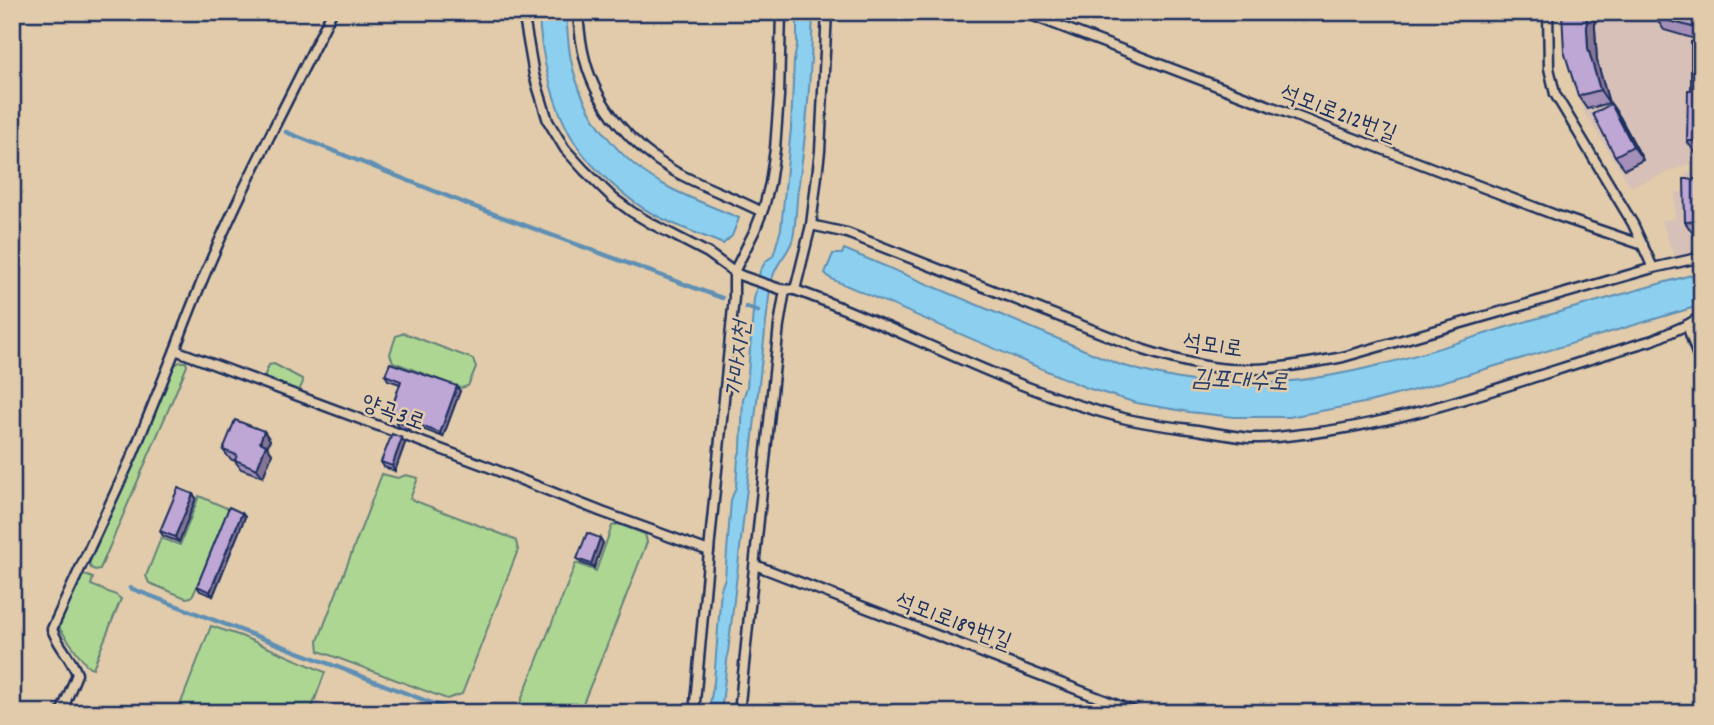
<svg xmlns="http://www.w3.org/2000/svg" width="1714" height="725" viewBox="0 0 1714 725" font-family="Dekko,'Poor Story',sans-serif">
  <rect width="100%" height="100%" fill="#e1cbaa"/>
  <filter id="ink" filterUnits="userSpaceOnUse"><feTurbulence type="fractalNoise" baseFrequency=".0143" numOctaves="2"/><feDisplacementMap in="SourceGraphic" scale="14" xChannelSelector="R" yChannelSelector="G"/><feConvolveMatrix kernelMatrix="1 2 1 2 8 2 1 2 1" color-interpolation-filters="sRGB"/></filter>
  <g filter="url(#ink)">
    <g fill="#d6c0b7">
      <path d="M 1567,12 L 1702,12 L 1702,163 L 1686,165 L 1631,187 L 1586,115 L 1573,86 L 1569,60 Z"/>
      <path d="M 1689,172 L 1702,172 L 1702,253 L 1677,257 L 1673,253 L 1662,222 L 1663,220 L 1675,219 L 1675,192 L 1684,192 L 1685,177 L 1686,174 Z"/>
    </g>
    <g fill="#aed693" stroke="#648278" stroke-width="2">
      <path d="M 404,333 L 473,359 L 476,367 L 468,386 L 461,388 L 393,362 L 390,354 L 396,336 Z"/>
      <path d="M 180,362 L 186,362 L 187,366 L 100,569 L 95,570 L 91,568 L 89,564 L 171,373 L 175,365 Z"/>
      <path d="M 274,364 L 302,379 L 303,382 L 299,391 L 264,377 L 269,365 Z"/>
      <path d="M 382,474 L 398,478 L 406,475 L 418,478 L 410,499 L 509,537 L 516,541 L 518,550 L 462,694 L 447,699 L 319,651 L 318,641 Z"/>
      <path d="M 199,496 L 229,509 L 195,591 L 191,597 L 186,598 L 149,583 L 146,576 L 161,538 L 180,545 Z"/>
      <path d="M 618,524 L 645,534 L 647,542 L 608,643 L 579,713 L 516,713 L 576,563 L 596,571 L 612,526 Z"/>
      <path d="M 85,575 L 93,578 L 91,585 L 116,595 L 121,599 L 93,668 L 87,666 L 60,629 L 59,624 L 62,618 L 80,577 Z"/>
      <path d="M 211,626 L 241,636 L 325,672 L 310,713 L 177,713 Z"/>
    </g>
    <g fill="#8ccfee" stroke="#5f8fb4" stroke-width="2">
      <path d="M 539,12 L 566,12 C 567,28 568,45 571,60 C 582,115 620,163 670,188 C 691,199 716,208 739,218 L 732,236 L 723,244 C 700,234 675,226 653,214 C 627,200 594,170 577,146 C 553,110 540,54 539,12 Z"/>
      <path d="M 797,12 L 813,12 C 811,72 807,131 798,190 C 796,206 796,223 793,238 C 790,251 780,259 775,271 C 771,279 770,289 769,297 L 721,713 L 708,713 L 714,682 L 721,589 L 725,578 L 731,500 L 736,487 L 738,458 L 741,448 L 743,399 L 747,387 L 754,299 L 760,271 L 766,261 L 773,256 L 781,229 L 791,128 L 794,61 L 797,45 Z"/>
      <path d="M 844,249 L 1118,364 C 1157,376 1198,384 1238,385 C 1252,386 1267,383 1281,382 C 1359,376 1433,350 1507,327 C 1572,308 1637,290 1702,272 L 1702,305 L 1411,391 L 1369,402 L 1289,417 L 1234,417 L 1189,412 L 1137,403 L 1087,388 L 831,279 L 825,273 L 833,254 L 842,254 Z"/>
    </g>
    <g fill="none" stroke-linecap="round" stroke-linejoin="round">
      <g stroke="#5f8fb4" stroke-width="4.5">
        <path d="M 286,132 L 467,204 L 722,298"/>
        <path d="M 746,307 L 758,311"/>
        <path d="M 130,588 L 458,713"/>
      </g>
      <g stroke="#1b2f5e" stroke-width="13">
        <g id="service">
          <path d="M 523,12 L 534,75 L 548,121 L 565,149 L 584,170 L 613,198 L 632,212 L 652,224 L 708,253 L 734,272 L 742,276 L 780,289 L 795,290 L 811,225 L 847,233 L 1144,350 C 1172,359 1200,367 1229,369 C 1267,371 1306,364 1343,357 L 1653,268 L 1702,257"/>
          <path d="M 578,12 C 579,28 581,45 585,60 C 597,107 633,147 674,171 C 702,187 734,197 762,212"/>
          <path d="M 1023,12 L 1558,216 L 1643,245"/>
          <path d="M 1548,12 L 1549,68 L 1555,94 L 1633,224 L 1653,268"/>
          <path d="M 811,225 L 820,151 L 827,12"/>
          <path d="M 795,290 C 905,329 1010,390 1123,418 C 1147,424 1172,427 1197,430 C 1214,433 1232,436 1249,438 C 1271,439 1292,435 1313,433 C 1429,418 1541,372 1653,340 L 1687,325"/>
          <path d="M 1702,316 L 1687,325 L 1702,368"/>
          <path d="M 175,350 C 217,233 277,123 332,12"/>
          <path d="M 755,565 L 1138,713"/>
          <path d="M 61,713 L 77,674 C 71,657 58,646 52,629 L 133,454 L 175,350 L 486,466 L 602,512 L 709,551 L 734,297 L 734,272 L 755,230 L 764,207 L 770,183 L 775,149 L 779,96 L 781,12"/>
          <path d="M 694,713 L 709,551"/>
          <path d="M 739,713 L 779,325 L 785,290"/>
        </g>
      </g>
      <use href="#service" stroke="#e1cbaa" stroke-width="8"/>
    </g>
    <g fill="#a38fb7" stroke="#1b2f5e" stroke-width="2">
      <path d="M 1562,12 L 1594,12 L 1597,61 L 1609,103 L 1587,109 L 1578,96 Z"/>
      <path d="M 1702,12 L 1702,41 L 1664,30 L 1655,17 Z"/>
      <path d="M 1702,42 L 1702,154 L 1696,154 L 1687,141 L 1691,90 Z"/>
      <path d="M 1611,104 L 1620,117 L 1643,160 L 1625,169 L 1615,156 Z"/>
      <path d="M 1702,179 L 1702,235 L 1694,235 L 1685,222 Z"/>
      <path d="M 385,375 L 460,391 L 443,437 L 412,425 L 410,431 L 399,427 L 396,422 L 397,420 L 394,418 L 390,414 L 400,384 L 388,380 Z"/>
      <path d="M 264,431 L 270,440 L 267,447 L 272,454 L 263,477 L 241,469 L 235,461 L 230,459 L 223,450 Z"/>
      <path d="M 405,443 L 395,471 L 384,467 L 381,462 Z"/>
      <path d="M 193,494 L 196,498 L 179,542 L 163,536 L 160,531 Z"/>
      <path d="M 242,513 L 245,517 L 213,596 L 200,591 L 197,586 Z"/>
      <path d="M 600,538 L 603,543 L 594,568 L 581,563 L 577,559 Z"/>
    </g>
    <g fill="#857495" stroke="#1b2f5e" stroke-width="2">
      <path d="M 1586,12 L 1594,12 L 1597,61 L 1609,103 L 1600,90 L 1588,48 Z"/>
      <path d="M 1700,12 L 1702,12 L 1702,37 L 1696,28 Z"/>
      <path d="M 1611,104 L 1620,117 L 1643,160 L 1633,146 Z"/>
      <path d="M 457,386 L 460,391 L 443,437 L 440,433 Z"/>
      <path d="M 409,421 L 412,425 L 410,431 L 407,426 Z"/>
      <path d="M 264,431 L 270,440 L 267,447 L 272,454 L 263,477 L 257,469 L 260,442 Z"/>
      <path d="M 402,438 L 405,443 L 395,471 L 392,466 Z"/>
      <path d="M 193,494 L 196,498 L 179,542 L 175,537 Z"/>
      <path d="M 242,513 L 245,517 L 213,596 L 210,592 Z"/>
      <path d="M 600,538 L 603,543 L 594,568 L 591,564 Z"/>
    </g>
    <g fill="#bea6d5" stroke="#1b2f5e" stroke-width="2">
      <path d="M 1562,12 L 1586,12 L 1588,48 L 1600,90 L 1578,96 L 1564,51 Z"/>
      <path d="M 1656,12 L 1700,12 L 1696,28 L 1655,17 Z"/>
      <path d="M 1691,42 L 1702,42 L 1702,141 L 1687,141 L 1688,90 L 1691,90 Z"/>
      <path d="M 1611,104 L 1633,146 L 1615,156 L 1593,114 Z"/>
      <path d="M 1684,179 L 1702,179 L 1702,221 L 1685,222 Z"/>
      <path d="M 390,363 L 457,386 L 440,433 L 409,421 L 407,426 L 396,422 L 398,417 L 390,414 L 401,381 L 385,375 Z"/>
      <path d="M 235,420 L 264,431 L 260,442 L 266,445 L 257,469 L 235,460 L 237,455 L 223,450 Z"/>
      <path d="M 392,434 L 402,438 L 392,466 L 381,462 Z"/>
      <path d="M 178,488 L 193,494 L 175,537 L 160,531 Z"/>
      <path d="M 229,507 L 242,513 L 210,592 L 197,586 Z"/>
      <path d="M 587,533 L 600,538 L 591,564 L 577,559 Z"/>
    </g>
  </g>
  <g text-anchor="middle" stroke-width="5" stroke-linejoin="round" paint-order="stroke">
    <g font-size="23" fill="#1b2f5e" stroke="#e1cbaa">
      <text transform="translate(1339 112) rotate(21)" y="8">석모1로212번길</text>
      <text transform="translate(1213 344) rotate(8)" y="8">석모1로</text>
      <text transform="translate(394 411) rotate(20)" y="8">양곡3로</text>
      <text transform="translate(954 620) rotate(21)" y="8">석모1로189번길</text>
    </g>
    <g font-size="24" font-style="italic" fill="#263f6c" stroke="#e1cbaa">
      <text transform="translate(737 359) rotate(-84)" y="8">가마지천</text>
      <text transform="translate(1240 379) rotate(3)" y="8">김포대수로</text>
    </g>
  </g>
  <rect width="1714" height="725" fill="none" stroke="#e1cbaa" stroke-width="42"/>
  <rect x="21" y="21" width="1672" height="683" fill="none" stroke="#1b2f5e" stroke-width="2.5" filter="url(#ink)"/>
</svg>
